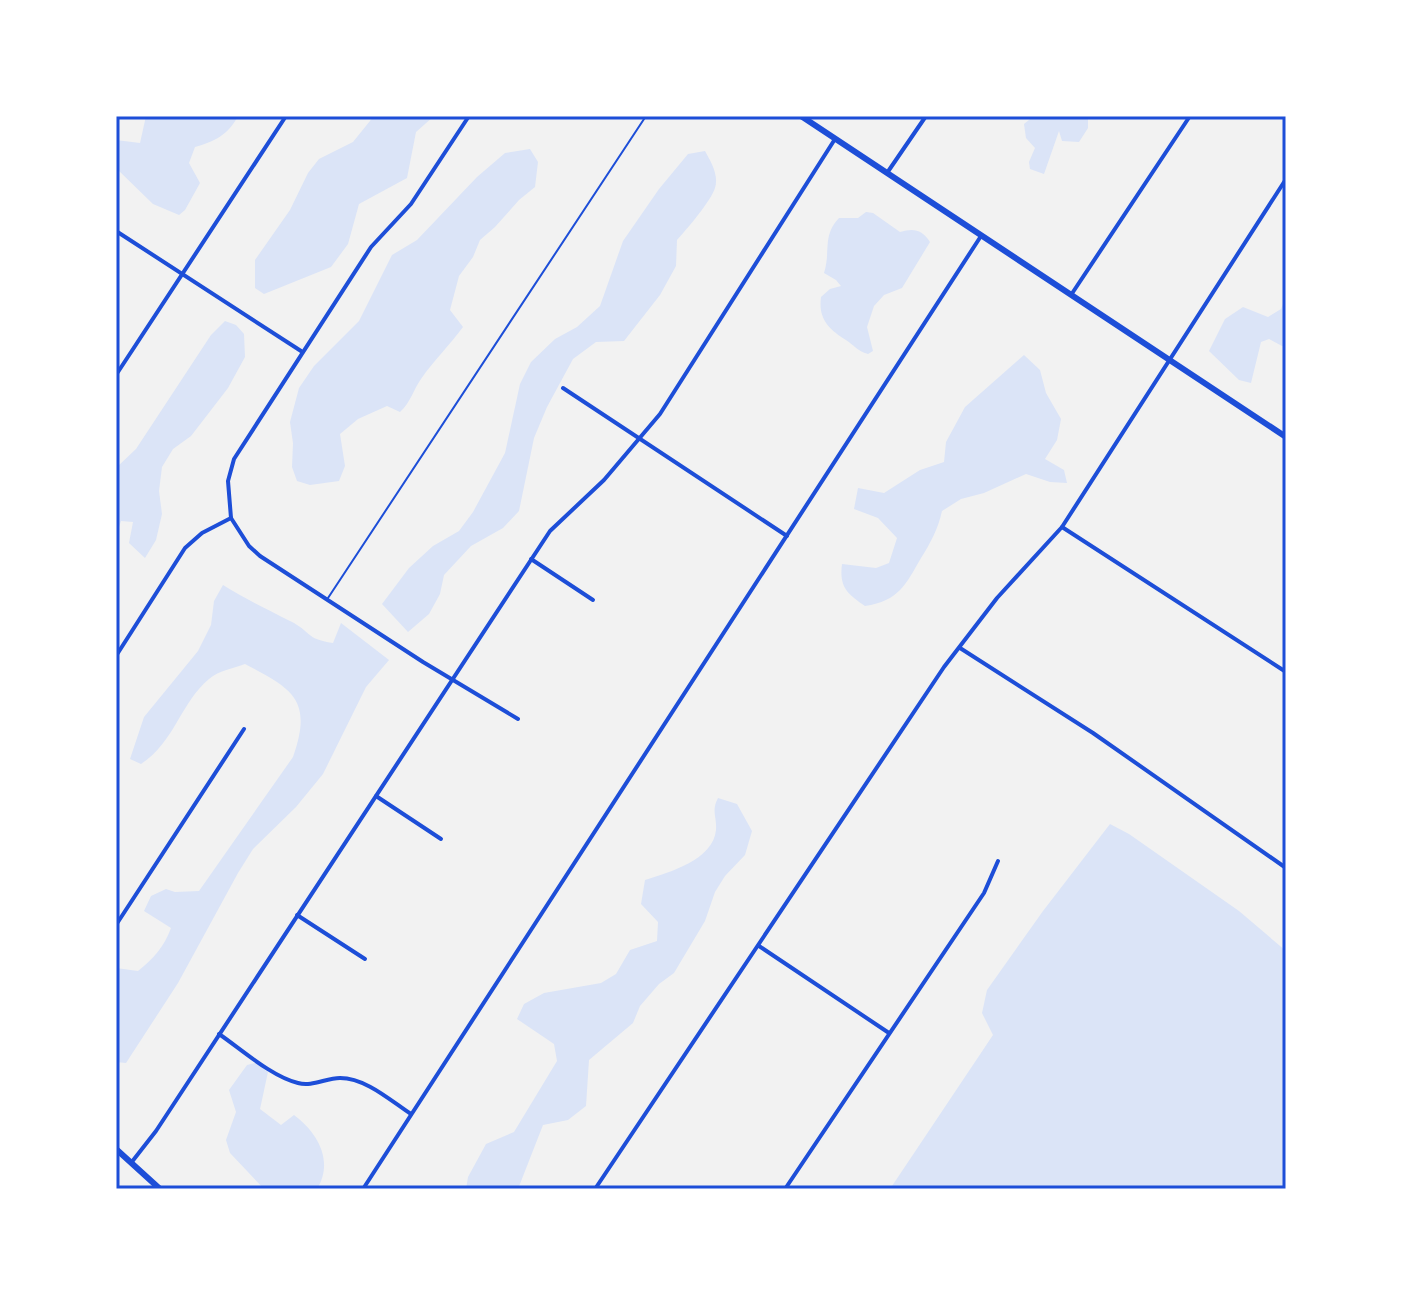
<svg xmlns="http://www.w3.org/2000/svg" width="1402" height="1305" viewBox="0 0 1402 1305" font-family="Lato,sans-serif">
  <rect width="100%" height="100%" fill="#f2f2f2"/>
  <g fill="#dbe4f7">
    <path d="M 146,116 L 238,116 C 229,134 214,142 195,147 L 189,163 L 200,183 L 185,210 L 179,215 L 153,204 L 116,168 L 116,140 L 140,143 Z"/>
    <path d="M 374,116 L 434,116 L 416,132 L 407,178 L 359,204 L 348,244 L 331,267 L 264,294 L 255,288 L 255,260 L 290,210 L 308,173 L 319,159 L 353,142 Z"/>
    <path d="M 1034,116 L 1088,116 L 1088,128 L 1079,142 L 1062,141 L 1059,131 L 1044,174 L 1030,169 L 1029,162 L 1035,148 L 1026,138 L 1024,124 Z"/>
    <path d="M 530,149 L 538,162 L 535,187 L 519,200 L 495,227 L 480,240 L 473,257 L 459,276 L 450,310 L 463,327 C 450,345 434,360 421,379 C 413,390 411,402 400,412 L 387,406 L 358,419 L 340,434 L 345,466 L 339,481 L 310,485 L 297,481 L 292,467 L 293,443 L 290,422 L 299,388 L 314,366 L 359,321 L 392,255 L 417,240 L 477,177 L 505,153 Z"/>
    <path d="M 705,151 C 711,162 719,175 715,188 C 711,201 687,229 677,240 L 676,266 L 660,295 L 624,341 L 596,342 L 573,359 L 547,407 L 534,438 L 519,511 L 503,528 L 471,546 L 444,575 L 440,594 L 429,614 L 408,632 L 382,604 L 409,568 L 433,546 L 459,531 L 473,512 L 505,453 L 520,384 L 531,362 L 555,339 L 577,327 L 600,306 L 623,241 L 659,189 L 688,154 Z"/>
    <path d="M 866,212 L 873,213 L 900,232 C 913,228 922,229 930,242 L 902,288 L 884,295 L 874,306 L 867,327 L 873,351 L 868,354 C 857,351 854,345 846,340 C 829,329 818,319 821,297 L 830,289 L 841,286 L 836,280 L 824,273 C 831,251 822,236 839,218 L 858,218 Z"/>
    <path d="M 1286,296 L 1286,346 L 1282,346 L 1269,339 L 1261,342 L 1251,383 L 1239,380 L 1209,351 L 1225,319 L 1243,307 L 1268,317 L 1281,309 Z"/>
    <path d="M 225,321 L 236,325 L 244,334 L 245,357 L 228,388 L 191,436 L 173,449 L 162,467 L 159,491 L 162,514 L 156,540 L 145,558 L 129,543 L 133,522 L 121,521 L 116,536 L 116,468 L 136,449 L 211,335 Z"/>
    <path d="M 1024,355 L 1040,370 L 1046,393 L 1061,419 L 1057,440 L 1045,459 L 1064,470 L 1067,483 L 1050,482 L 1026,474 L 984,493 L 961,499 L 942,511 C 938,529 931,542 921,558 C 906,584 899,601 865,606 C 847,594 839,587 842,564 L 876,568 L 889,563 L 897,538 L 878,518 L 854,509 L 858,488 L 884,493 L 920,470 L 944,462 L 946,442 L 965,407 Z"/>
    <path d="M 223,585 C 245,599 267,609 290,621 C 311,631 305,639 333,643 L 341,623 L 389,660 L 366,687 L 323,774 L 296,807 L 253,849 L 238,873 L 178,983 L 126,1063 L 116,1062 L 116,968 L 138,971 C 154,958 164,947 171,928 L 144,911 L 151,896 L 166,889 L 175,892 L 199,891 L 293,757 C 313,700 293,689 245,664 C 234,668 218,671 209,679 C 181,702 174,743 141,764 L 130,759 L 144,717 L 198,651 L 211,625 L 214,601 Z"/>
    <path d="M 718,798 L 737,804 L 752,831 L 745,855 L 725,876 L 715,892 L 705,921 L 674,973 L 659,984 L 640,1006 L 633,1023 L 589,1060 L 586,1106 L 568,1120 L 543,1125 L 518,1189 L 466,1189 L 468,1177 L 486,1144 L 514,1132 L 557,1061 L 554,1044 L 517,1019 L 524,1004 L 544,993 L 601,983 L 616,974 L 630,950 L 657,941 L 658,922 L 641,904 L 645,880 C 670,872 713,860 716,830 C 717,817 711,811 718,798 Z"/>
    <path d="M 1110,824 L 1129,834 L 1239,911 L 1286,951 L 1286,1189 L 890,1189 L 993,1035 L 982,1013 L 987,990 L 1043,911 Z"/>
    <path d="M 255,1063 L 268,1072 L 260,1109 L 281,1125 L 294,1115 C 318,1133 334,1161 317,1189 L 264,1189 L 230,1153 L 226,1140 L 236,1112 L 229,1090 L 247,1065 Z"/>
  </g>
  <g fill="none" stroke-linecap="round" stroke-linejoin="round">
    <path stroke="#1d4ed8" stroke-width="2" d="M 328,598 L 646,116"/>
    <g stroke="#1d4ed8" stroke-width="4">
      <path d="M 469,116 L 411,204 L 371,247 L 234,459 L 228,481 L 231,518 L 249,546 L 260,556 L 423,662 L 518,719"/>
      <path d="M 887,173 L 926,116"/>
      <path d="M 116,231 L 301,351"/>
      <path d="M 1071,295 L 1190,116"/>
      <path d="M 116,375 L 286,116"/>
      <path d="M 563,388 L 787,536"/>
      <path d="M 1062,527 L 1286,672"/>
      <path d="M 531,559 L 593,600"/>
      <path d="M 960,648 L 1093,733 L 1286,868"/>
      <path d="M 116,656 L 185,548 L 202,533 L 231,518"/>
      <path d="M 376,796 L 441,839"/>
      <path d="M 297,915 L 365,959"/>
      <path d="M 116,925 L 244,729"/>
      <path d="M 759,946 L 889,1033"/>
      <path d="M 219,1034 C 241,1049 272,1077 298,1083 C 312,1087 326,1078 340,1078 C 366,1078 391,1101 411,1114"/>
      <path d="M 131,1163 L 156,1131 L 550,531 L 604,480 L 660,414 L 835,139"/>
      <path d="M 363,1189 L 981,236"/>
      <path d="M 595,1189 L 944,667 L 997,598 L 1062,527 L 1286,179"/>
      <path d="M 785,1189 L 984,893 L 998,861"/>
    </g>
    <path stroke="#1d4ed8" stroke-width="6" d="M 801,116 L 1286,437"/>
    <path stroke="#1d4ed8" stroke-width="6" d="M 116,1149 L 160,1189"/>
  </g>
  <rect width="1402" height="1305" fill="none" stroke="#ffffff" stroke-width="236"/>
  <rect x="118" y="118" width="1166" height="1069" fill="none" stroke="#1d4ed8" stroke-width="3"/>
</svg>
